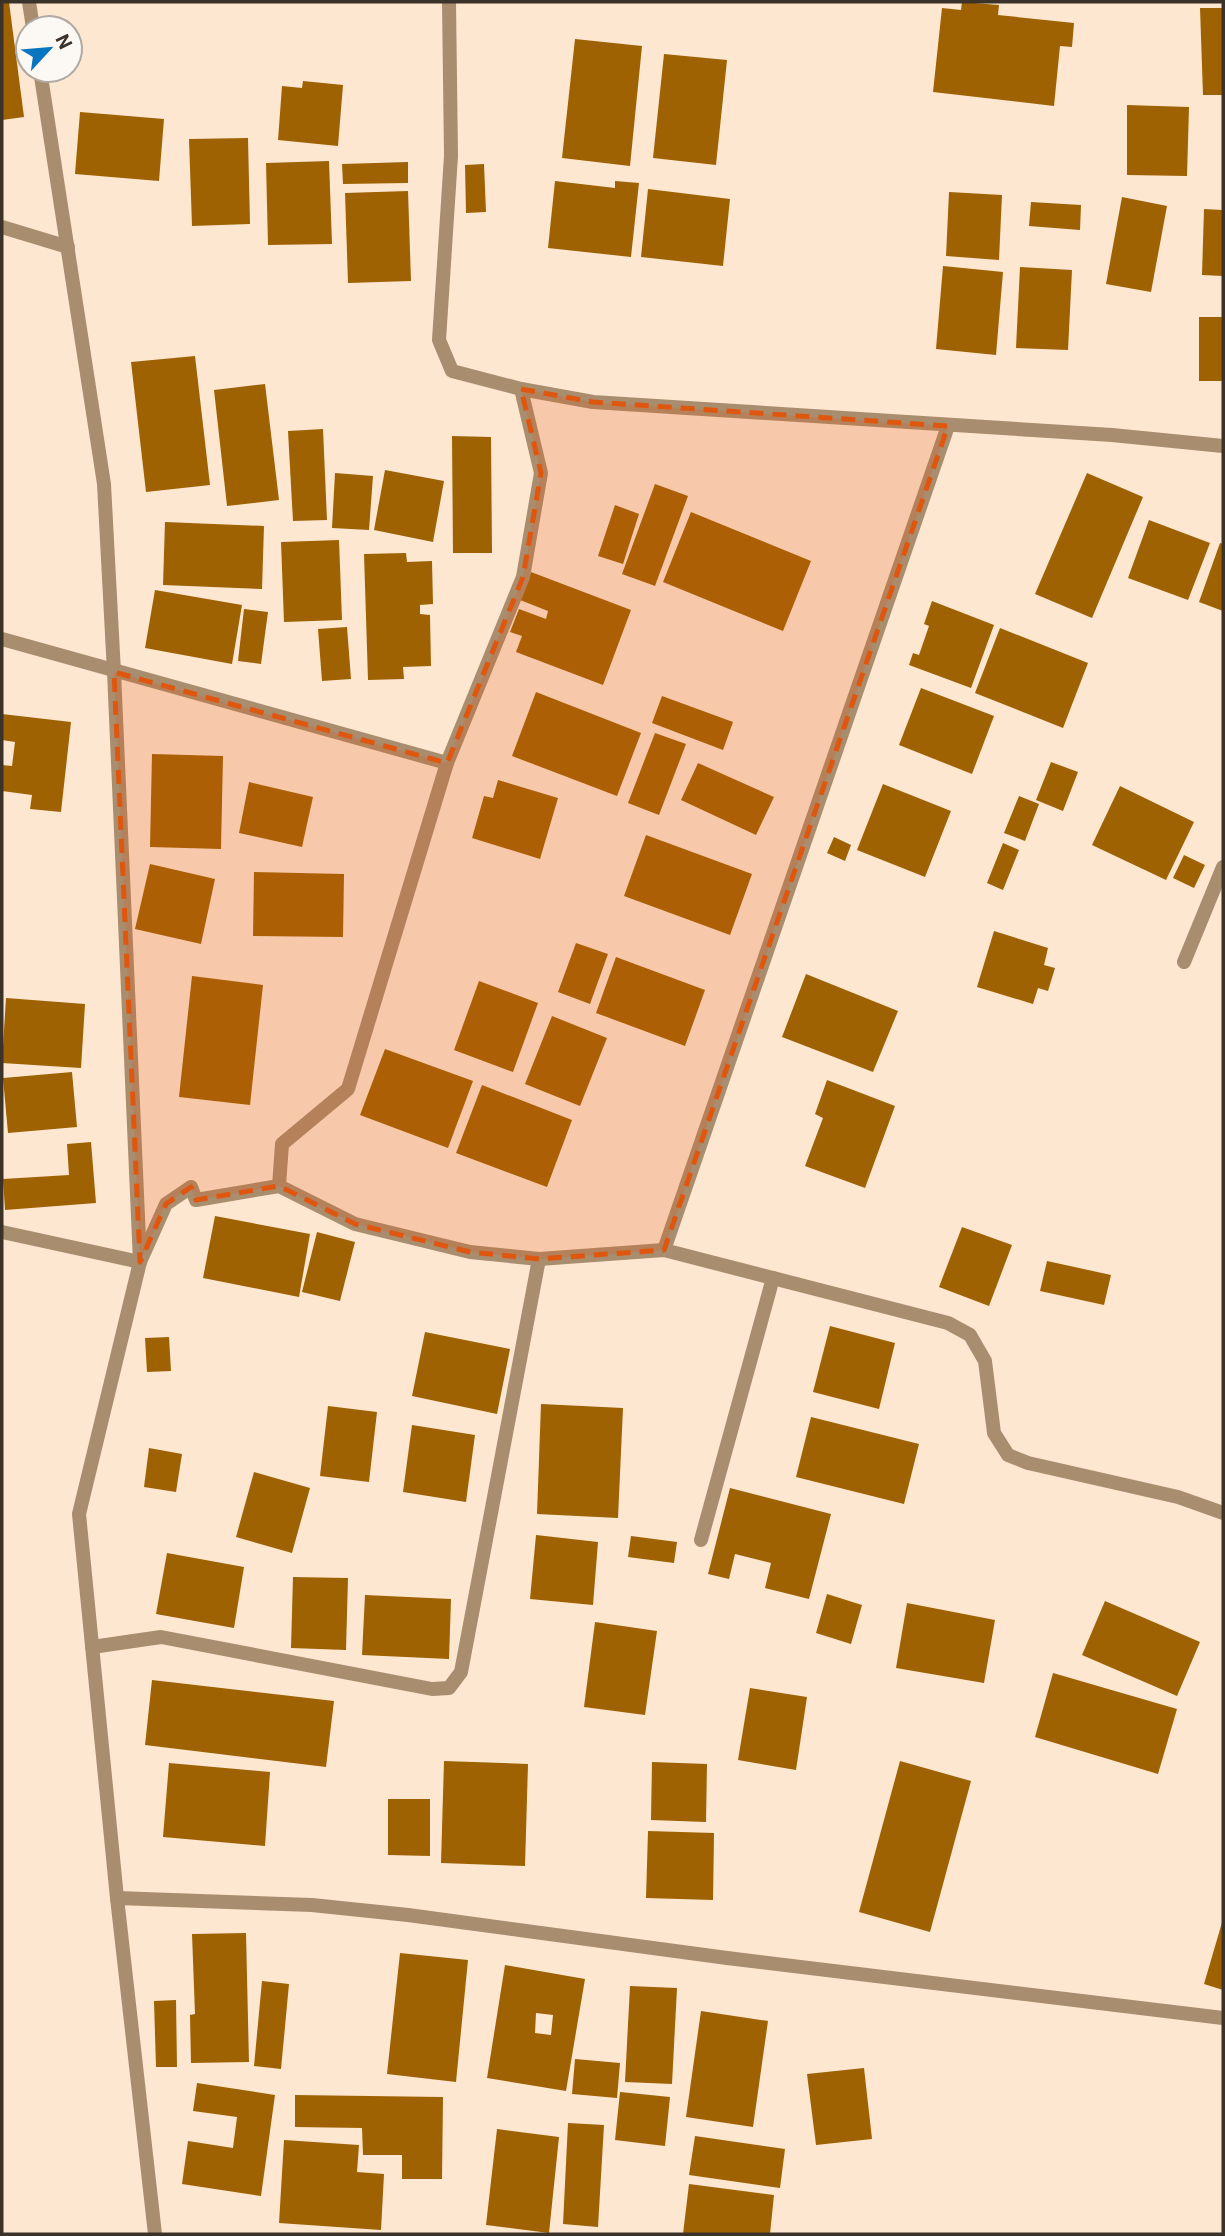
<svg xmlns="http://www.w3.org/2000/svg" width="1225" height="2236" viewBox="0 0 1225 2236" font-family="Roboto,sans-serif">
  <rect width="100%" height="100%" fill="#fde7d1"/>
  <g fill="#9f6203" fill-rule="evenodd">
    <path d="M 2,2 L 9,2 L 24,117 L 2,120 Z"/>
    <path d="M 962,2 L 999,5 L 998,15 L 1074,23 L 1072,47 L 1060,46 L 1054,106 L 933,92 L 942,8 L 961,10 Z"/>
    <path d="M 1200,8 L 1223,8 L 1223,95 L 1203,95 Z"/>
    <path d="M 575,39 L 642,46 L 630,166 L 562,158 Z"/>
    <path d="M 664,54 L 727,60 L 716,165 L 653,158 Z"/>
    <path d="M 303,81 L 343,85 L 338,146 L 278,140 L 282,86 L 302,88 Z"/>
    <path d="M 1127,105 L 1189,107 L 1187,176 L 1127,175 Z"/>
    <path d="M 80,112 L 164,119 L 159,181 L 75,174 Z"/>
    <path d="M 248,138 L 250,224 L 192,226 L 189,139 Z"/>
    <path d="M 329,161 L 332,244 L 268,245 L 266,163 Z"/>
    <path d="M 408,162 L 408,183 L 343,184 L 342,164 Z"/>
    <path d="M 484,164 L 486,212 L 466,213 L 465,165 Z"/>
    <path d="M 555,181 L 615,188 L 615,181 L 639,183 L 631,257 L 548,248 Z"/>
    <path d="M 648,189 L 730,199 L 723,266 L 641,257 Z"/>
    <path d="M 408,191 L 411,281 L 348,283 L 345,193 Z"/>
    <path d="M 949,192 L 1002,195 L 999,260 L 946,256 Z"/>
    <path d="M 1122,197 L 1167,206 L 1151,292 L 1106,284 Z"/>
    <path d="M 1031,202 L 1081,205 L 1080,230 L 1029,226 Z"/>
    <path d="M 1204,209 L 1223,210 L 1223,276 L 1202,275 Z"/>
    <path d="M 943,266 L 1003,272 L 996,355 L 936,349 Z"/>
    <path d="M 1020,267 L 1072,270 L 1068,350 L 1016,348 Z"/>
    <rect x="1199" y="317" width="24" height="64"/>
    <path d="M 195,356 L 210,485 L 146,492 L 131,362 Z"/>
    <path d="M 265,384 L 279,500 L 227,506 L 214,390 Z"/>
    <path d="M 323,429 L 327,520 L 293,521 L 288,431 Z"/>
    <path d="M 452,436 L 491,437 L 492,553 L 453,553 Z"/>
    <path d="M 385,470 L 444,481 L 433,542 L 374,530 Z"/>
    <path d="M 335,473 L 373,476 L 369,530 L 332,528 Z"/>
    <path d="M 1087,473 L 1143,497 L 1092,618 L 1035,594 Z"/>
    <path d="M 655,484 L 688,496 L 655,586 L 622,574 Z"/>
    <path d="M 615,505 L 639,514 L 623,564 L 598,556 Z"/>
    <path d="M 691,512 L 811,561 L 783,631 L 663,582 Z"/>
    <path d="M 1149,520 L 1210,543 L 1188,600 L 1128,578 Z"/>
    <path d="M 165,522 L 264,526 L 262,589 L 163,585 Z"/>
    <path d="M 339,540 L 342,620 L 284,622 L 281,542 Z"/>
    <path d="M 1220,543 L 1223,544 L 1223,611 L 1199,602 Z"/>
    <path d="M 406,553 L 407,562 L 432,561 L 433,604 L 420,605 L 420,614 L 430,615 L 431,666 L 403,667 L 404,679 L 368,680 L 364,554 Z"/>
    <path d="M 531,572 L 631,610 L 603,685 L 516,652 L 522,636 L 510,632 L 519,609 L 546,619 L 548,611 L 520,600 Z"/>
    <path d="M 155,590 L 242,605 L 232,664 L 145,648 Z"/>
    <path d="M 932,601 L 994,625 L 971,688 L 909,665 L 913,653 L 919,655 L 929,626 L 924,624 Z"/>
    <path d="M 244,609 L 268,612 L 261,664 L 238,661 Z"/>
    <path d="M 347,627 L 351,679 L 322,681 L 318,629 Z"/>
    <path d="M 1000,628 L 1088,663 L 1063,728 L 975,693 Z"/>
    <path d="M 921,688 L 994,716 L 972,774 L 899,745 Z"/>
    <path d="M 536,692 L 641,733 L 617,796 L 512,756 Z"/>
    <path d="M 662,696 L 733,722 L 723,750 L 652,723 Z"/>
    <path d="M 2,714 L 71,722 L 61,812 L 30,809 L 32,795 L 2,791 L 2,765 L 12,766 L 15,742 L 2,740 Z"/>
    <path d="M 655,733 L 686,744 L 659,815 L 628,803 Z"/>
    <path d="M 152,754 L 223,756 L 221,849 L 150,847 Z"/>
    <path d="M 1051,762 L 1078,772 L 1063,811 L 1036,800 Z"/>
    <path d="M 698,763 L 774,797 L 756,835 L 681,800 Z"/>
    <path d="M 498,780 L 558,798 L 540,859 L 472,838 L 484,796 L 493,798 Z"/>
    <path d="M 249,782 L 313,797 L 302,847 L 239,833 Z"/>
    <path d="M 883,784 L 951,811 L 925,877 L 857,850 Z"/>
    <path d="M 1120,786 L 1194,822 L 1166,880 L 1092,845 Z"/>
    <path d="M 1019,796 L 1039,804 L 1025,841 L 1004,833 Z"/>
    <path d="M 646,835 L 752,874 L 730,935 L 624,896 Z"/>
    <path d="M 834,837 L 851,845 L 845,861 L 827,853 Z"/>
    <path d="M 1003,843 L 1019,850 L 1003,890 L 987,883 Z"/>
    <path d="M 1184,855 L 1205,865 L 1194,888 L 1173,878 Z"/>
    <path d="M 150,864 L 215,879 L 201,944 L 135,929 Z"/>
    <path d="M 254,872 L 344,874 L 343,937 L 253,936 Z"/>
    <path d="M 994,931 L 1048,948 L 1044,965 L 1055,968 L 1048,991 L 1038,988 L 1033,1004 L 977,987 Z"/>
    <path d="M 576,943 L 608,954 L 590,1004 L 558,992 Z"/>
    <path d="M 616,957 L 705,990 L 685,1046 L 596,1013 Z"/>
    <path d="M 806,974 L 898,1011 L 873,1072 L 782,1037 Z"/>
    <path d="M 192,976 L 263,985 L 250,1105 L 179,1097 Z"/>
    <path d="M 479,981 L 538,1003 L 513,1072 L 454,1050 Z"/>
    <path d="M 6,998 L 85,1004 L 81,1068 L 2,1063 Z"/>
    <path d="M 552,1016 L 607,1038 L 580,1106 L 525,1084 Z"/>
    <path d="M 385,1049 L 473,1081 L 448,1148 L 360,1115 Z"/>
    <path d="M 72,1072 L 77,1127 L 8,1133 L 3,1078 Z"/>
    <path d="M 827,1080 L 895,1106 L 865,1188 L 805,1166 L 823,1118 L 815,1114 Z"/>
    <path d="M 482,1085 L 572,1120 L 547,1187 L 456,1153 Z"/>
    <path d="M 91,1142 L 96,1203 L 5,1210 L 3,1179 L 69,1175 L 67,1144 Z"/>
    <path d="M 215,1216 L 310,1234 L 299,1297 L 203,1278 Z"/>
    <path d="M 962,1227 L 1012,1245 L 989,1306 L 939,1287 Z"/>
    <path d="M 317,1232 L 355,1242 L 340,1301 L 302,1292 Z"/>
    <path d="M 1047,1261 L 1111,1275 L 1104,1305 L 1040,1291 Z"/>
    <path d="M 830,1326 L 895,1343 L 879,1409 L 813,1392 Z"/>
    <path d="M 425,1332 L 510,1349 L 497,1414 L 412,1396 Z"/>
    <path d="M 169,1337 L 171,1371 L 147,1372 L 145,1338 Z"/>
    <path d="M 541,1404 L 623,1408 L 618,1518 L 537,1514 Z"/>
    <path d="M 328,1406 L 377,1412 L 369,1482 L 320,1476 Z"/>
    <path d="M 811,1417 L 919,1444 L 904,1504 L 796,1477 Z"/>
    <path d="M 412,1425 L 475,1435 L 466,1502 L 403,1492 Z"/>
    <path d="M 149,1448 L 182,1454 L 176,1492 L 144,1487 Z"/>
    <path d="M 254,1472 L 310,1488 L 292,1553 L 236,1537 Z"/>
    <path d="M 730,1488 L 831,1514 L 809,1599 L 765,1588 L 771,1563 L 735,1554 L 729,1579 L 708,1574 Z"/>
    <path d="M 536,1535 L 598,1542 L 593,1605 L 530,1599 Z"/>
    <path d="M 631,1536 L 677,1542 L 674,1563 L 628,1557 Z"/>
    <path d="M 167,1553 L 244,1567 L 234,1628 L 156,1614 Z"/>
    <path d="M 293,1577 L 348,1578 L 346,1650 L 291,1648 Z"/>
    <path d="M 827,1594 L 862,1605 L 851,1644 L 816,1633 Z"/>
    <path d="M 365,1595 L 451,1599 L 449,1659 L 362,1655 Z"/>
    <path d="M 1105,1601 L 1200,1642 L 1177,1696 L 1082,1655 Z"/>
    <path d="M 907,1603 L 995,1620 L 984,1683 L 896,1668 Z"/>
    <path d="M 595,1622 L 657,1631 L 645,1715 L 584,1707 Z"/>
    <path d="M 1053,1673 L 1177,1709 L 1158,1774 L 1035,1737 Z"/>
    <path d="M 152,1680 L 334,1701 L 326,1767 L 145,1745 Z"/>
    <path d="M 750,1688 L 807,1697 L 796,1770 L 738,1760 Z"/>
    <path d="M 444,1761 L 528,1764 L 525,1866 L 441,1863 Z"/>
    <path d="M 900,1761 L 971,1781 L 930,1932 L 859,1912 Z"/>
    <path d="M 652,1762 L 707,1764 L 706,1822 L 651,1820 Z"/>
    <path d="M 169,1763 L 270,1772 L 265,1846 L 163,1837 Z"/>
    <path d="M 388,1799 L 430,1799 L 430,1856 L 388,1855 Z"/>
    <path d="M 648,1831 L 714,1833 L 713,1900 L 646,1898 Z"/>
    <path d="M 1223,1919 L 1223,1990 L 1204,1984 Z"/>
    <path d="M 246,1933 L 249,2062 L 191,2063 L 190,2015 L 195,2014 L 192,1934 Z"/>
    <path d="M 400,1953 L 468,1960 L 456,2082 L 387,2074 Z"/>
    <path d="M 505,1965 L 585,1979 L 566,2091 L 487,2078 ZM 536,2013 L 553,2015 L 551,2035 L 535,2033 Z"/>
    <path d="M 262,1981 L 289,1984 L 281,2069 L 254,2066 Z"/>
    <path d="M 630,1986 L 677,1988 L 672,2084 L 625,2082 Z"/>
    <path d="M 176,2000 L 177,2067 L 156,2067 L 154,2001 Z"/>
    <path d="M 701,2011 L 768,2021 L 753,2127 L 686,2117 Z"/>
    <path d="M 575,2059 L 620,2063 L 617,2098 L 572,2094 Z"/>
    <path d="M 864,2068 L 872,2139 L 816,2145 L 807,2074 Z"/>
    <path d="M 197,2083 L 275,2095 L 261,2196 L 182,2184 L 188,2141 L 233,2148 L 237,2117 L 193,2111 Z"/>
    <path d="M 620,2092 L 670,2097 L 665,2146 L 615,2140 Z"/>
    <path d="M 295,2095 L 443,2097 L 442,2179 L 402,2179 L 402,2155 L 363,2155 L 362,2128 L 295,2127 Z"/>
    <path d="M 568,2123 L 604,2125 L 598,2227 L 563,2224 Z"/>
    <path d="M 497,2129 L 559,2137 L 549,2233 L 486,2225 Z"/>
    <path d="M 695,2136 L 785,2149 L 780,2188 L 689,2175 Z"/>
    <path d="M 284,2140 L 359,2145 L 357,2172 L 384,2174 L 381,2230 L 279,2223 Z"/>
    <path d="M 689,2184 L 774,2195 L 770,2234 L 683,2234 Z"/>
  </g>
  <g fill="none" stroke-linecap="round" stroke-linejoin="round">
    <g stroke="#a98d6f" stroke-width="14">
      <path d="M 29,2 L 33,28"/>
      <path d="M 449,2 L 451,156 L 439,340 L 452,371 L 521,389"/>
      <path d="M 40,70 L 104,484 L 114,672 L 140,1262 L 79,1514 L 117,1898 L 155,2234"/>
      <path d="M 2,227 L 68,247"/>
      <path d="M 2,639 L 447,763"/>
      <path d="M 1184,962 L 1223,867"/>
      <path d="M 279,1186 L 355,1224 L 470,1252 L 539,1259 L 664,1250 L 948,1323 L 970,1335 L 985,1361 L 994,1433 L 1008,1455 L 1028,1463 L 1178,1497 L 1223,1513"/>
      <path d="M 2,1232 L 140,1262 L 166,1204 L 191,1187 L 196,1200 L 279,1186 L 282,1144 L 348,1089 L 447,763 L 523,577 L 541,473 L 521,389 L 593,402 L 1112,435 L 1223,446"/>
      <path d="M 664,1250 L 948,426"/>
      <path d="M 701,1540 L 773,1278"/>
      <path d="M 92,1647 L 161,1637 L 432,1689 L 449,1688 L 461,1672 L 539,1259"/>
      <path d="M 117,1898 L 312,1905 L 408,1915 L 727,1958 L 1223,2018"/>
    </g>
  </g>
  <path fill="#df570e" fill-opacity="0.2" stroke="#df570e" stroke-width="5" stroke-dasharray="14 9" stroke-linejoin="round" d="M 521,389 L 593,402 L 948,426 L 664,1250 L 539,1259 L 470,1252 L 355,1224 L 279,1186 L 196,1200 L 191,1187 L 166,1204 L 140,1262 L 114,672 L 447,763 L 523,577 L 541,473 Z"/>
  <rect width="1225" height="2236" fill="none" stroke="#3b322a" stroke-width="7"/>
  <g transform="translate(49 49) rotate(64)"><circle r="33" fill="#fcf8f3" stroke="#afa9a3" stroke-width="2"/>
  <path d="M0-5L12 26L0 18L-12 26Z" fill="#0875c0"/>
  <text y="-10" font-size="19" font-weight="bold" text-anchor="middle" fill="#3b322a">N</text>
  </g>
</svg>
